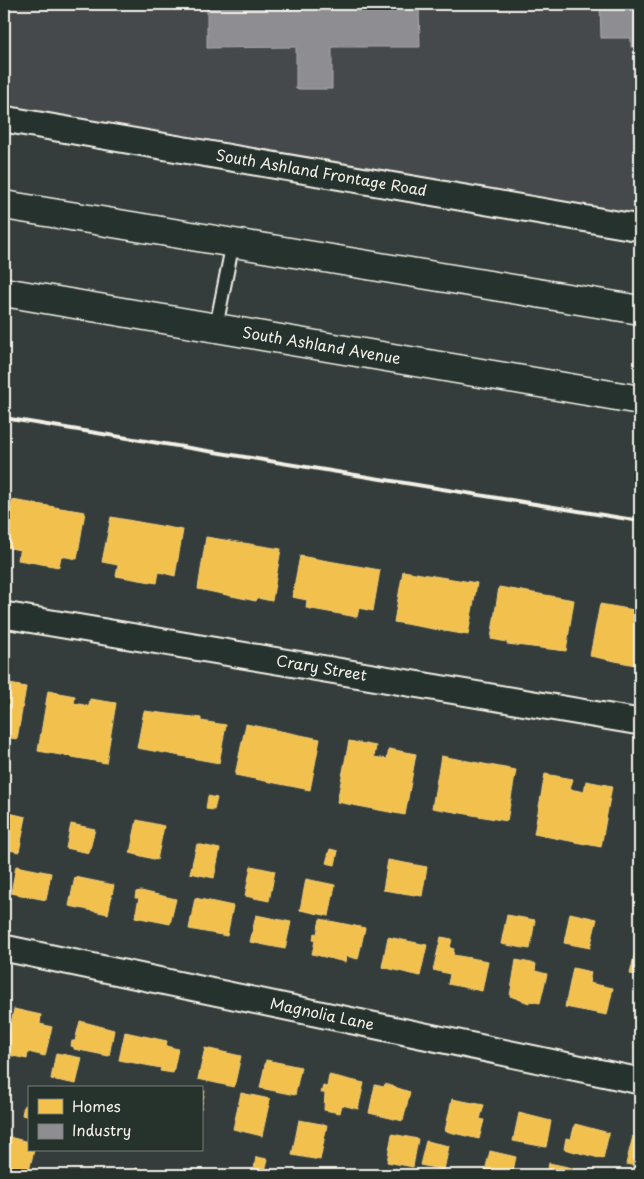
<svg xmlns="http://www.w3.org/2000/svg" width="644" height="1179" viewBox="0 0 644 1179" font-family="'Playpen Sans',sans-serif">
  <rect width="100%" height="100%" fill="#343d3b"/>
  <filter id="ink" filterUnits="userSpaceOnUse"><feTurbulence type="fractalNoise" baseFrequency=".02" numOctaves="2"/><feDisplacementMap in="SourceGraphic" scale="10" xChannelSelector="R" yChannelSelector="G"/><feConvolveMatrix kernelMatrix="1 2 1 2 8 2 1 2 1" color-interpolation-filters="sRGB"/></filter>
  <g filter="url(#ink)">
    <path fill="#44494b" d="M 4,4 L 640,4 L 640,228 L 4,119 Z"/>
    <g fill="#f2c14e" stroke="#f3cf7c">
      <path d="M 12,500 L 85,512 L 77,559 L 61,556 L 59,567 L 18,560 L 20,550 L 5,547 Z"/>
      <path d="M 111,517 L 183,530 L 175,576 L 159,572 L 157,583 L 116,576 L 118,565 L 102,562 Z"/>
      <path d="M 206,537 L 281,549 L 272,601 L 257,598 L 256,601 L 198,589 Z"/>
      <path d="M 300,556 L 380,570 L 373,611 L 359,608 L 357,617 L 306,608 L 307,600 L 292,597 Z"/>
      <path d="M 403,571 L 477,583 L 468,635 L 394,622 Z"/>
      <path d="M 499,587 L 574,600 L 566,651 L 507,644 L 507,642 L 491,639 Z"/>
      <path d="M 600,604 L 640,611 L 640,666 L 590,656 Z"/>
      <path d="M 4,683 L 26,687 L 17,739 L 4,737 Z"/>
      <path d="M 48,691 L 75,696 L 74,703 L 89,706 L 90,699 L 116,703 L 106,763 L 38,751 Z"/>
      <path d="M 144,711 L 201,718 L 201,721 L 226,725 L 219,763 L 137,748 Z"/>
      <path d="M 246,724 L 320,739 L 310,790 L 235,775 Z"/>
      <path d="M 349,741 L 376,746 L 374,757 L 387,759 L 389,749 L 416,754 L 405,815 L 337,802 Z"/>
      <path d="M 441,756 L 516,770 L 507,821 L 432,808 Z"/>
      <path d="M 545,774 L 573,779 L 570,789 L 584,792 L 586,781 L 612,786 L 601,847 L 534,834 Z"/>
      <path d="M 208,796 L 217,798 L 214,810 L 206,809 Z"/>
      <path d="M 9,813 L 26,817 L 19,852 L 4,849 Z"/>
      <path d="M 137,820 L 164,826 L 157,860 L 130,853 Z"/>
      <path d="M 71,824 L 95,829 L 89,853 L 66,848 Z"/>
      <path d="M 197,844 L 220,849 L 214,878 L 190,873 Z"/>
      <path d="M 330,849 L 338,851 L 335,865 L 326,863 Z"/>
      <path d="M 388,860 L 427,867 L 422,896 L 383,890 Z"/>
      <path d="M 16,866 L 51,873 L 46,900 L 11,893 Z"/>
      <path d="M 251,866 L 275,871 L 269,901 L 245,896 Z"/>
      <path d="M 75,877 L 114,885 L 108,914 L 69,906 Z"/>
      <path d="M 306,879 L 335,885 L 329,916 L 300,910 Z"/>
      <path d="M 141,891 L 176,899 L 170,924 L 135,917 L 139,898 L 135,898 L 136,892 Z"/>
      <path d="M 195,898 L 233,906 L 227,936 L 189,929 Z"/>
      <path d="M 570,913 L 597,919 L 590,948 L 564,943 Z"/>
      <path d="M 256,915 L 291,922 L 285,949 L 250,942 Z"/>
      <path d="M 507,915 L 535,920 L 530,949 L 501,944 Z"/>
      <path d="M 320,919 L 365,928 L 358,959 L 346,956 L 345,962 L 312,954 L 315,941 L 313,940 L 314,933 L 317,934 Z"/>
      <path d="M 388,937 L 427,945 L 420,976 L 382,967 Z"/>
      <path d="M 441,937 L 452,939 L 450,948 L 454,949 L 453,955 L 488,961 L 482,991 L 448,984 L 450,974 L 433,970 Z"/>
      <path d="M 638,940 L 640,941 L 640,976 L 630,974 Z"/>
      <path d="M 516,960 L 536,964 L 535,971 L 547,974 L 540,1003 L 529,1001 L 529,1003 L 510,996 Z"/>
      <path d="M 573,968 L 591,972 L 589,983 L 613,988 L 607,1015 L 565,1007 Z"/>
      <path d="M 640,995 L 640,1022 L 635,1021 L 637,1010 L 634,1009 Z"/>
      <path d="M 14,1009 L 41,1015 L 40,1024 L 52,1027 L 45,1056 L 28,1052 L 27,1059 L 4,1054 Z"/>
      <path d="M 80,1021 L 114,1030 L 109,1056 L 74,1049 L 74,1047 L 71,1046 L 72,1041 L 75,1041 Z"/>
      <path d="M 125,1032 L 167,1041 L 166,1046 L 178,1049 L 173,1073 L 160,1071 L 161,1068 L 119,1060 Z"/>
      <path d="M 205,1048 L 241,1056 L 234,1087 L 198,1079 Z"/>
      <path d="M 56,1053 L 82,1058 L 76,1084 L 51,1079 Z"/>
      <path d="M 266,1060 L 301,1067 L 295,1095 L 260,1088 Z"/>
      <path d="M 329,1075 L 364,1083 L 358,1109 L 342,1105 L 340,1113 L 324,1110 L 325,1093 L 321,1093 L 323,1086 L 327,1087 Z"/>
      <path d="M 385,1084 L 410,1092 L 403,1121 L 369,1113 L 375,1085 L 384,1087 Z"/>
      <path d="M 201,1091 L 205,1091 L 201,1109 Z"/>
      <path d="M 241,1093 L 270,1099 L 262,1136 L 233,1129 Z"/>
      <path d="M 452,1099 L 484,1105 L 480,1119 L 484,1120 L 479,1139 L 445,1131 Z"/>
      <path d="M 24,1105 L 29,1106 L 29,1117 L 22,1115 Z"/>
      <path d="M 519,1113 L 551,1121 L 546,1147 L 513,1141 Z"/>
      <path d="M 299,1120 L 327,1125 L 320,1160 L 292,1155 Z"/>
      <path d="M 575,1124 L 609,1133 L 603,1159 L 564,1149 L 566,1138 L 571,1139 Z"/>
      <path d="M 392,1134 L 418,1139 L 413,1167 L 387,1162 Z"/>
      <path d="M 633,1136 L 640,1138 L 640,1167 L 626,1164 Z"/>
      <path d="M 9,1137 L 29,1142 L 29,1150 L 34,1150 L 28,1175 L 4,1171 L 4,1159 Z"/>
      <path d="M 426,1141 L 449,1146 L 444,1170 L 420,1165 Z"/>
      <path d="M 490,1151 L 516,1157 L 512,1175 L 484,1175 Z"/>
      <path d="M 256,1157 L 268,1159 L 265,1171 L 254,1169 Z"/>
      <path d="M 549,1163 L 573,1168 L 572,1175 L 547,1175 Z"/>
      <path d="M 136,1168 L 167,1175 L 134,1175 Z"/>
    </g>
    <g fill="#8d8d92" stroke="#acabac">
      <path d="M 207,4 L 419,4 L 420,47 L 332,47 L 332,89 L 296,89 L 296,47 L 207,48 Z"/>
      <path d="M 600,4 L 640,4 L 640,47 L 631,47 L 631,38 L 601,38 Z"/>
    </g>
    <g fill="none" stroke-linecap="round" stroke-linejoin="round">
      <g stroke="#f4f1e8" stroke-width="16">
        <path id="lane" d="M 216,327 L 233,242"/>
      </g>
      <g stroke="#f4f1e8" stroke-width="29">
        <g id="street">
          <path id="s1" d="M 4,119 L 640,228"/>
          <path id="s2" d="M 4,615 L 640,722"/>
          <path id="s3" d="M 4,948 L 640,1081"/>
        </g>
      </g>
      <g stroke="#f4f1e8" stroke-width="31">
        <g id="secondary">
          <path d="M 4,205 L 640,310"/>
          <path id="s4" d="M 4,292 L 640,400"/>
        </g>
      </g>
      <use href="#lane" stroke="#26332d" stroke-width="12"/>
      <use href="#street" stroke="#26332d" stroke-width="25"/>
      <use href="#secondary" stroke="#26332d" stroke-width="28"/>
      <path stroke="#f4f1e8" stroke-width="4" d="M 4,418 L 640,521"/>
    </g>
  </g>
  <g text-anchor="middle" stroke-width="5" stroke-linejoin="round" paint-order="stroke">
    <g font-size="15" fill="#f4f1e8" stroke="#26332d">
      <text dy="5" stroke="none"><textPath href="#s1" startOffset="322">South Ashland Frontage Road</textPath></text>
      <text dy="5" stroke="none"><textPath href="#s4" startOffset="322">South Ashland Avenue</textPath></text>
      <text dy="5" stroke="none"><textPath href="#s2" startOffset="322">Crary Street</textPath></text>
      <text dy="5" stroke="none"><textPath href="#s3" startOffset="325">Magnolia Lane</textPath></text>
    </g>
  </g>
  <rect width="644" height="1179" fill="none" stroke="#26332d" stroke-width="20"/>
  <rect x="10" y="10" width="624" height="1159" fill="none" stroke="#f4f1e8" stroke-width="2" filter="url(#ink)"/>
  <rect x="28" y="1086" width="175" height="65" fill="#26332d" stroke="#787f78"/>
  <rect x="38" y="1099" width="25" height="15" fill="#f2c14e" stroke="#787f78"/>
  <text x="72" y="1112" font-size="15" fill="#f4f1e8">Homes</text>
  <rect x="38" y="1124" width="25" height="15" fill="#8d8d92" stroke="#787f78"/>
  <text x="72" y="1136" font-size="15" fill="#f4f1e8">Industry</text>
</svg>
